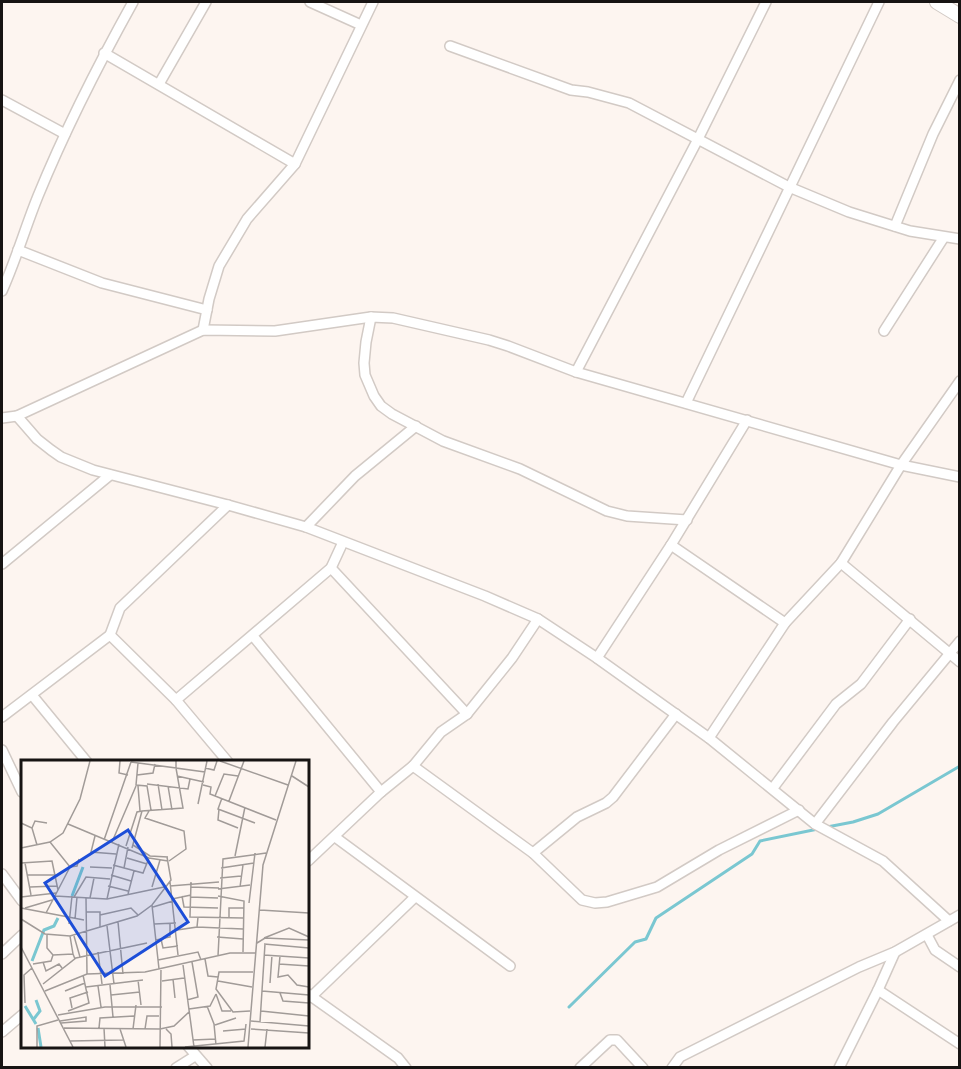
<svg xmlns="http://www.w3.org/2000/svg" width="961" height="1069" viewBox="0 0 961 1069" font-family="'Playfair Display',serif">
  <rect width="100%" height="100%" fill="#fdf5f0"/>
  <g fill="none" stroke-linecap="round" stroke-linejoin="round">
    <g stroke="#7ac7d1" stroke-width="3">
      <path d="M 827,827 L 853,822 L 878,814 L 960,766"/>
      <path d="M 569,1007 L 635,942 L 646,939 L 656,918 L 752,854 L 760,841 L 818,829"/>
    </g>
    <g stroke="#d2cac5" stroke-width="12">
      <g id="street">
        <path d="M 310,2 L 361,25"/>
        <path d="M 450,46 L 571,90 L 588,92 L 629,103 L 789,187 L 849,212 L 910,231 L 960,239"/>
        <path d="M 104,53 L 295,164"/>
        <path d="M 159,84 L 206,2"/>
        <path d="M 2,100 L 65,134"/>
        <path d="M 895,226 L 933,134 L 960,80"/>
        <path d="M 18,250 L 102,283 L 207,310"/>
        <path d="M 2,291 C 16,260 25,228 38,196 C 65,130 98,65 133,2"/>
        <path d="M 371,317 L 366,342 L 364,363 L 365,375 L 374,396 L 381,406 L 392,414 L 443,441 L 520,469 L 607,511 L 627,516 L 687,520"/>
        <path d="M 203,330 L 209,299 L 219,266 L 247,219 L 295,164 L 373,2"/>
        <path d="M 884,331 L 944,237"/>
        <path d="M 576,372 L 697,141 L 766,2"/>
        <path d="M 686,403 L 879,2"/>
        <path d="M 17,416 L 37,439 L 51,450 L 61,457 L 93,470 L 228,505 L 306,527 L 485,596 L 538,619 L 597,658 L 709,738 L 815,824 L 883,861 L 949,921"/>
        <path d="M 2,418 L 17,416 L 203,330 L 275,331 L 371,317 L 393,318 L 489,340 L 508,346 L 576,372 L 901,465 L 960,477"/>
        <path d="M 747,420 L 671,545 L 785,623"/>
        <path d="M 306,527 L 355,476 L 416,426"/>
        <path d="M 841,563 L 960,662"/>
        <path d="M 2,564 L 110,475"/>
        <path d="M 331,568 L 467,714"/>
        <path d="M 110,635 L 120,608 L 228,505"/>
        <path d="M 253,636 L 381,792"/>
        <path d="M 597,658 L 671,545"/>
        <path d="M 32,695 L 87,762"/>
        <path d="M 176,700 L 331,568 L 343,542"/>
        <path d="M 2,717 L 110,635 L 176,700 L 228,762"/>
        <path d="M 709,738 L 785,623 L 841,563 L 901,465 L 960,381"/>
        <path d="M 2,750 L 22,792"/>
        <path d="M 413,766 L 533,853 L 582,900 L 595,903 L 607,902 L 657,887 L 719,850 L 799,810"/>
        <path d="M 773,788 L 836,704 L 861,684 L 910,619"/>
        <path d="M 815,824 L 893,722 L 960,641"/>
        <path d="M 335,837 L 510,966"/>
        <path d="M 533,853 L 577,817 L 606,803 L 613,797 L 676,714"/>
        <path d="M 308,861 L 381,792 L 413,766 L 441,732 L 467,714 L 512,658 L 538,619"/>
        <path d="M 2,874 L 22,901"/>
        <path d="M 927,935 L 935,950 L 960,967"/>
        <path d="M 2,954 L 22,935"/>
        <path d="M 878,990 L 960,1044"/>
        <path d="M 308,994 L 398,1058 L 406,1068"/>
        <path d="M 311,997 L 415,897"/>
        <path d="M 2,1032 L 22,1015"/>
        <path d="M 188,1046 L 207,1068"/>
        <path d="M 176,1068 L 195,1056"/>
        <path d="M 580,1068 L 610,1040 L 617,1040 L 643,1068"/>
        <path d="M 672,1068 L 680,1057 L 859,967 L 895,952 L 960,915"/>
        <path d="M 839,1068 L 878,990 L 895,952"/>
      </g>
    </g>
    <g stroke="#d2cac5" stroke-width="16">
      <path id="secondary" d="M 937,2 L 960,16"/>
    </g>
    <use href="#street" stroke="#fff" stroke-width="9"/>
    <use href="#secondary" stroke="#fff" stroke-width="14"/>
  </g>
  <g transform="translate(21 760)">
    <rect width="288" height="288" fill="#fdf5f0"/>
    <path fill="none" stroke="#7ac7d1" stroke-width="3" d="M 51,136 L 62,107M 11,201 L 23,170 L 33,166 L 37,158M 4,246 L 15,264M 12,260 L 19,251 L 15,240M 17,268 L 20,287"/>
    <path fill="none" stroke="#a19b98" stroke-width="1.5" d="M 99,1 L 98,13 L 107,15M 155,1 L 155,8 L 184,12M 199,1 L 267,25M 110,2 L 155,8 L 162,48 L 121,51 L 111,88M 117,3 L 115,25 L 126,26 L 130,50M 184,8 L 193,10 L 196,1M 116,15 L 132,13 L 134,4M 156,16 L 183,22M 271,16 L 288,27M 126,24 L 167,29 L 169,19M 137,24 L 141,50M 182,25 L 190,27 L 189,34 L 255,60M 117,26 L 119,51M 147,26 L 151,50M 194,36 L 203,14 L 217,16M 201,38 L 197,49 L 234,63M 208,41 L 223,1M 177,44 L 186,1M 198,49 L 197,60 L 217,68M 128,51 L 124,58 L 163,71 L 165,89 L 148,101M 0,63 L 11,68 L 16,85M 47,64 L 128,98 L 147,101M 11,68 L 14,61 L 26,63M 74,76 L 70,92 L 95,94M 83,80 L 110,2M 29,82 L 49,107 L 56,106 L 58,99M 91,82 L 115,26M 112,85 L 129,96 L 147,97M 105,86 L 116,52 L 121,51M 0,88 L 29,82 L 42,73 L 59,39 L 69,1M 214,96 L 224,47M 106,98 L 126,104M 0,103 L 31,101 L 37,130M 4,103 L 10,135M 92,105 L 122,113 L 128,98M 69,107 L 91,108M 103,108 L 107,87M 200,108 L 233,103M 6,115 L 35,115M 90,115 L 110,121M 199,118 L 220,116M 149,122 L 157,195M 170,122 L 169,157 L 222,158M 87,126 L 107,131M 149,126 L 198,122M 9,127 L 36,126M 131,127 L 139,100M 170,127 L 198,128M 219,127 L 222,105M 197,129 L 229,125M 107,134 L 113,111M 34,136 L 86,139 L 143,127M 161,136 L 163,147 L 197,148M 197,136 L 223,141 L 222,192M 0,137 L 35,133M 53,137 L 65,117 L 89,119M 169,137 L 197,138M 65,138 L 66,214M 69,138 L 73,118M 86,139 L 98,84M 151,139 L 170,135M 228,143 L 234,93M 131,145 L 138,209M 132,147 L 152,141M 0,148 L 63,160M 4,148 L 31,140M 239,150 L 288,153M 65,152 L 79,152 L 79,167M 25,153 L 49,107M 79,155 L 110,148 L 117,155M 208,157 L 208,148 L 223,148M 0,159 L 24,174 L 49,176 L 116,156 L 131,145 L 150,120 L 146,97M 54,159 L 56,137M 97,162 L 102,214M 48,164 L 51,136M 133,164 L 155,163M 86,166 L 93,224M 176,167 L 222,169M 156,170 L 176,167 L 177,157M 26,175 L 26,188 L 32,195 L 52,194 L 54,199M 49,176 L 52,194M 53,176 L 59,197M 196,177 L 222,179M 243,178 L 268,168 L 288,177M 140,179 L 142,188 L 157,186M 135,180 L 149,177 L 149,163M 236,183 L 244,178 L 288,180M 243,184 L 288,188M 0,187 L 52,287M 77,192 L 81,224M 243,195 L 288,198M 197,196 L 202,99 L 245,93M 259,196 L 257,217 L 267,215 L 276,225 L 288,227M 184,199 L 187,216 L 197,217M 137,200 L 177,192 L 180,200M 22,202 L 25,211 L 38,204 L 41,208M 12,204 L 30,201 L 32,195M 258,204 L 288,206M 162,205 L 173,287M 152,219 L 154,238M 117,220 L 120,245M 141,221 L 163,218M 197,221 L 231,227M 249,223 L 251,195M 22,224 L 55,198 L 126,183M 89,225 L 92,257M 77,226 L 80,247M 65,227 L 122,220M 24,231 L 66,214 L 124,212 L 209,193 L 235,193M 44,231 L 64,223M 241,231 L 288,235M 259,233 L 262,241 L 288,243M 195,234 L 201,251 L 210,251M 90,235 L 119,232M 166,240 L 177,237 L 171,202M 4,243 L 3,215 L 11,208M 186,246 L 193,264 L 195,285M 51,248 L 49,238 L 67,232M 168,249 L 189,246 L 195,234M 47,251 L 68,243 L 62,215M 229,251 L 212,252 L 195,229 L 198,212 L 232,212M 240,251 L 288,256M 37,255 L 84,247 L 141,247M 39,261 L 65,257 L 65,261 L 40,263M 230,261 L 288,266M 239,262 L 244,184M 194,265 L 215,258M 43,268 L 139,269M 78,268 L 79,258 L 113,256M 83,268 L 84,287M 99,269 L 105,287M 112,269 L 115,245M 124,269 L 126,256 L 138,256M 139,269 L 153,266 L 168,252M 145,269 L 150,274 L 151,287M 230,269 L 288,273M 202,271 L 225,269M 172,280 L 195,279M 49,281 L 102,280M 16,287 L 16,266 L 37,260M 139,287 L 140,208M 164,287 L 223,281 L 225,264M 227,287 L 242,105 L 275,1M 244,287 L 246,269"/>
    <path fill="#1d4ed8" fill-opacity="0.15" stroke="#1d4ed8" stroke-width="3" d="M 107,70 L 167,162 L 84,216 L 24,123 Z"/>
    <rect width="288" height="288" fill="none" stroke="#171413" stroke-width="3"/>
  </g>
  <rect width="961" height="1069" fill="none" stroke="#171413" stroke-width="6"/>
</svg>
